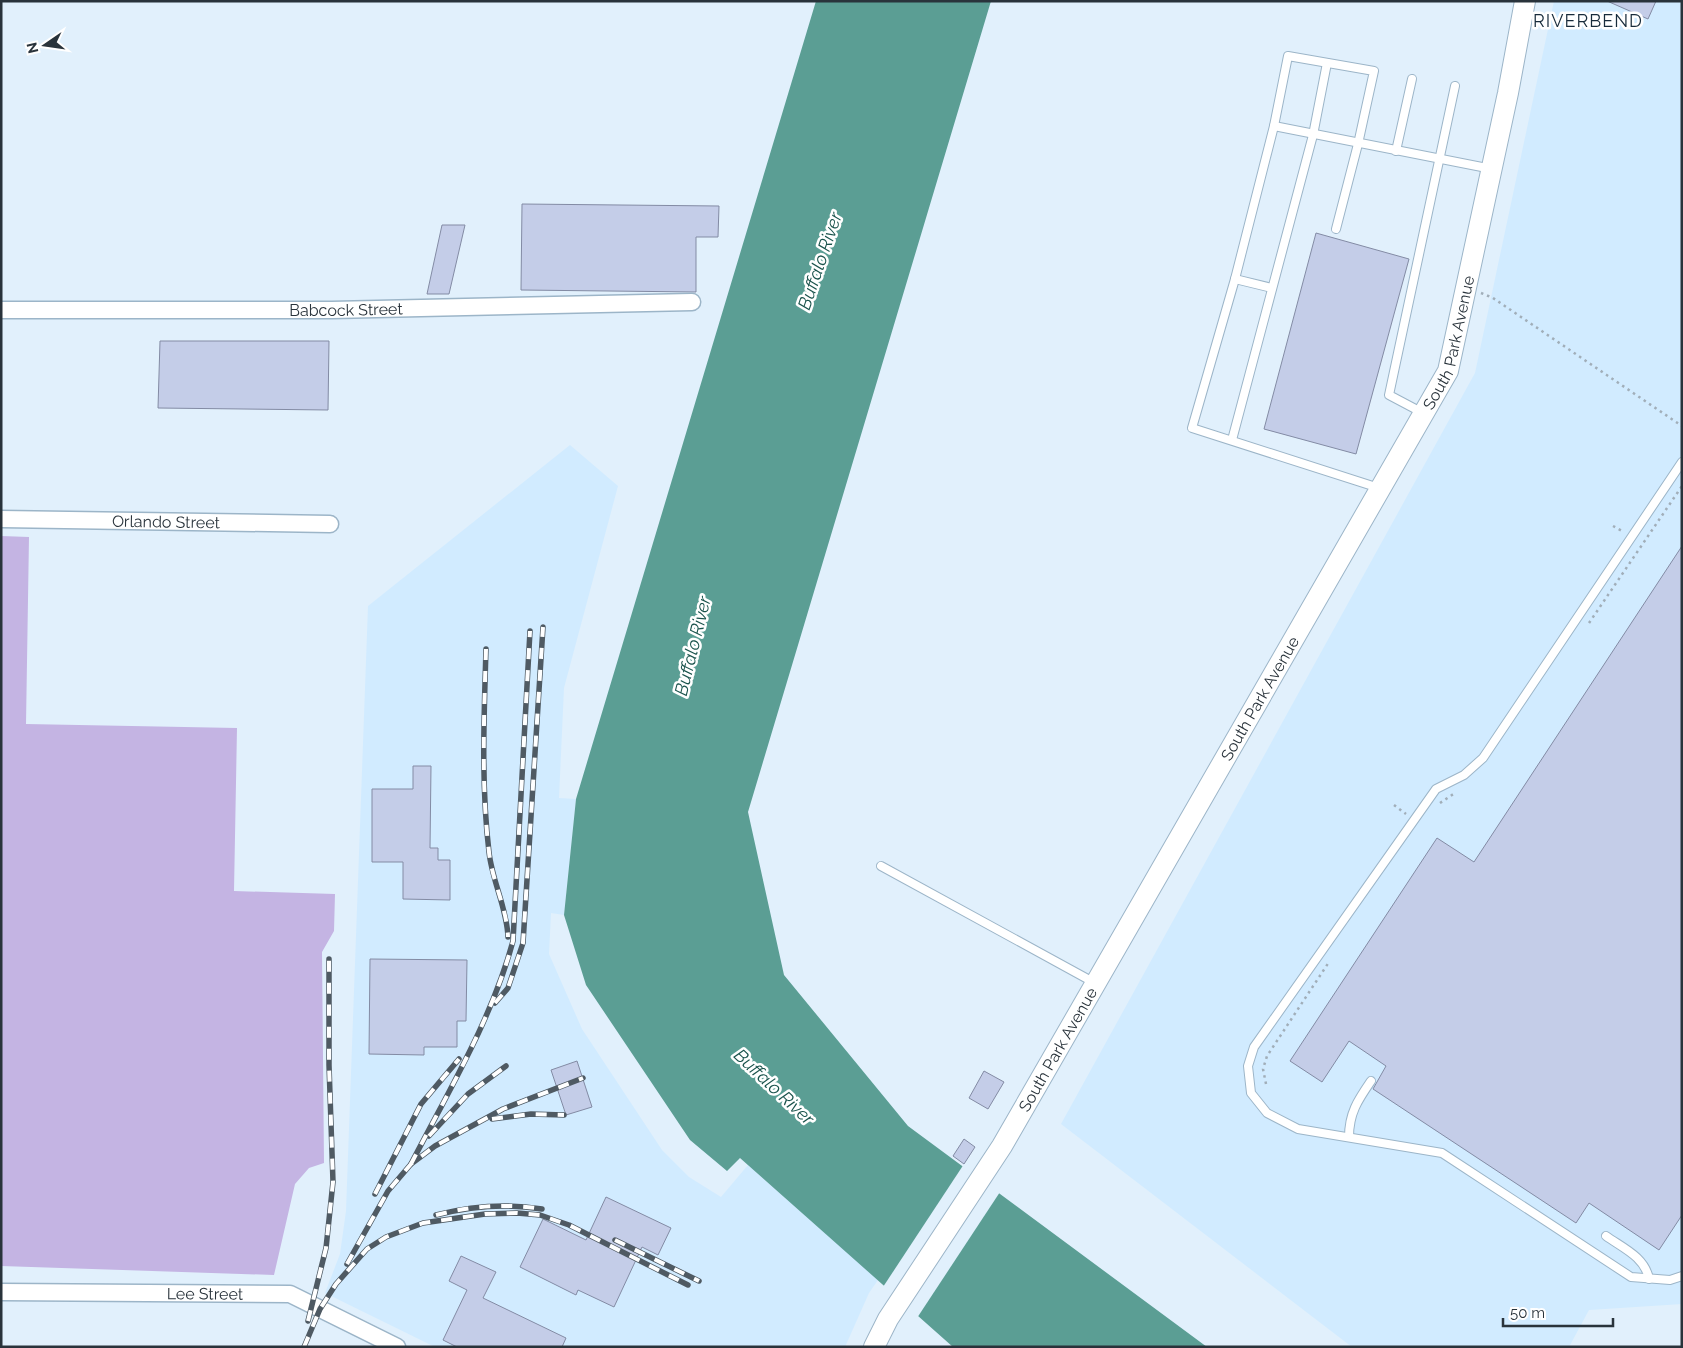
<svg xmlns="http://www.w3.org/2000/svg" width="1683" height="1348" viewBox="0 0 1683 1348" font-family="Raleway,sans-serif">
  <rect width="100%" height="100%" fill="#e1f0fc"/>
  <g fill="#d1ebff">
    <path d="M 1554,1 L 1682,1 L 1682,1304 L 1589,1310 L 1569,1347 L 1352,1347 L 1061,1124 L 1475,373 Z"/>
    <path d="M 570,445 L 618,486 L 564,688 L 559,798 L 576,799 L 564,915 L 551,913 L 549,954 L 582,1029 L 662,1150 L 689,1177 L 721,1197 L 748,1165 L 878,1280 L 869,1293 L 845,1347 L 435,1347 L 325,1293 L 340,1254 L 346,1211 L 368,606 Z"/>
  </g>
  <path fill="#c4b4e3" d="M 1,536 L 29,537 L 26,724 L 237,728 L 234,891 L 335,894 L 334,931 L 322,952 L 324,1163 L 309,1168 L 295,1184 L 274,1275 L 1,1266 Z"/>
  <path fill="#5b9e94" d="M 816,1 L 991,1 L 748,812 L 784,975 L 908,1126 L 1207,1347 L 953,1347 L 740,1158 L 727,1171 L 690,1140 L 586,985 L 564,915 L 576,799 Z"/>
  <path fill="#e1f0fc" d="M 964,1164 L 1000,1192 L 917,1318 L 883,1287 Z"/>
  <g fill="#c4cde8" stroke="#838ba4">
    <path d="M 1607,1 L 1656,1 L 1648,19 Z"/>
    <path d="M 522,204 L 719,206 L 718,237 L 696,237 L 696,292 L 521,290 Z"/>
    <path d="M 442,225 L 465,225 L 449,294 L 427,294 Z"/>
    <path d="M 1316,233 L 1409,259 L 1356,454 L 1264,429 Z"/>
    <path d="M 160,341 L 329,341 L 328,410 L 158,408 Z"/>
    <path d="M 1682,546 L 1682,1215 L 1659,1250 L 1589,1203 L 1576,1223 L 1373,1089 L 1386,1066 L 1349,1041 L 1322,1082 L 1290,1061 L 1437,838 L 1474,862 Z"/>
    <path d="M 413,766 L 431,766 L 430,848 L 438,848 L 438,860 L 450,860 L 450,900 L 403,899 L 403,862 L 372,862 L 372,789 L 413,789 Z"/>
    <path d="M 370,959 L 467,960 L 466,1021 L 457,1021 L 457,1047 L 424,1047 L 424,1055 L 369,1054 Z"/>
    <path d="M 577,1061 L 592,1107 L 566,1115 L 551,1070 Z"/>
    <path d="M 984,1071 L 1004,1082 L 988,1109 L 969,1098 Z"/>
    <path d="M 964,1139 L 975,1147 L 964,1164 L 953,1156 Z"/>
    <path d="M 606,1197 L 671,1228 L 658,1255 L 642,1247 L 614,1307 L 578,1290 L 576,1295 L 520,1267 L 543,1219 L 586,1240 Z"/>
    <path d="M 461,1256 L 496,1272 L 483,1298 L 566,1338 L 562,1347 L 457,1347 L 443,1340 L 467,1290 L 449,1281 Z"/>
  </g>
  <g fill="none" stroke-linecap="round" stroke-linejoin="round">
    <g stroke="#9cb5c8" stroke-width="10">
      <g id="service">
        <path d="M 1274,126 L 1288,56 L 1374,71 L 1358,144 L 1336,229"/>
        <path d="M 1396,151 L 1412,79"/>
        <path d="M 1235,279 L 1272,288"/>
        <path d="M 1423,413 L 1389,395 L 1455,86"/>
        <path d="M 1232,440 L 1313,135 L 1327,63"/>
        <path d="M 1682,462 L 1483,758 L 1464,775 L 1436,789 L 1254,1047 L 1248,1066 L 1251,1093 L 1267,1113 L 1298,1129 L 1442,1153 L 1631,1277 L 1670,1280 L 1682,1276"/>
        <path d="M 1379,488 L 1192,428 L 1235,279 L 1274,126 L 1492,169"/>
        <path d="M 881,866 L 1095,983"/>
        <path d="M 1349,1137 C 1349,1113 1358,1100 1371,1081"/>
        <path d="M 1606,1236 C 1623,1248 1645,1257 1649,1279"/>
      </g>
    </g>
    <g stroke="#9cb5c8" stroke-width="19">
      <g id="minor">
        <path id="s1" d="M 1,310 L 332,310 L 692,302"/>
        <path id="s2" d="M 1,519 L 330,524"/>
        <path id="s3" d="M 1,1292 L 290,1294 L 397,1347"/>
      </g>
    </g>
    <g stroke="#9cb5c8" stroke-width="22">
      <g id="tertiary">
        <path id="s4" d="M 874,1347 L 888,1319 L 1002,1146 L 1448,371 L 1508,93 L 1525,1"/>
      </g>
    </g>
    <g stroke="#a1aeb9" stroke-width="2.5" stroke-dasharray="2.5 4" stroke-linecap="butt">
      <path d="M 1481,293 L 1493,298 L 1682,426"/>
      <path d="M 1613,526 L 1622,531"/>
      <path d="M 1589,623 L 1682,486"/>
      <path d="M 1440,803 L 1455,793"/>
      <path d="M 1394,805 L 1406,814"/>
      <path d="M 1266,1084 L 1263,1069 L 1267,1056 L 1329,962"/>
    </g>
    <use href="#service" stroke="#fff" stroke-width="8"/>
    <use href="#minor" stroke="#fff" stroke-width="16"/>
    <use href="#tertiary" stroke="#fff" stroke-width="20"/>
    <g stroke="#4f5a63" stroke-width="5.5">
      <g id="rail">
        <path d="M 486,649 C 484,717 481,785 489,852 C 492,881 507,908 508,937"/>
        <path d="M 495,1003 L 508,988 L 523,943 L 543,627"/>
        <path d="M 492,1119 L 531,1114 L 564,1115"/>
        <path d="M 429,1136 L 468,1094 L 506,1066"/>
        <path d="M 411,1164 C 448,1092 492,1019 513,941 L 530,631"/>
        <path d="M 375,1194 L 421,1104 L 459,1059"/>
        <path d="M 436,1215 C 471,1206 506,1203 542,1209"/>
        <path d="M 615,1240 L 699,1281"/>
        <path d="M 347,1264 L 388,1191 L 411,1164 L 435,1146 L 503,1109 L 583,1078"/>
        <path d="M 308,1321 L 326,1248 L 333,1182 L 329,1065 L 329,959"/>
        <path d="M 304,1347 L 320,1309 L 336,1284 L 367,1249 L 386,1237 L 423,1223 L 485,1214 L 517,1213 L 540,1215 L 569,1225 L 688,1285"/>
      </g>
    </g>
    <use href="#rail" stroke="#fff" stroke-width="4" stroke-dasharray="11" stroke-linecap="butt"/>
  </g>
  <g text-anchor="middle" stroke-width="5" stroke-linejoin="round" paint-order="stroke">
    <g font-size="16" fill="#29333b" stroke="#fff">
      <text dy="6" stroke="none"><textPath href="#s1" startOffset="345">Babcock Street</textPath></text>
      <text dy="6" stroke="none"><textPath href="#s4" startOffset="1160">South Park Avenue</textPath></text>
      <text dy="6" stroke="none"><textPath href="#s2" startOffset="165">Orlando Street</textPath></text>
      <text dy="6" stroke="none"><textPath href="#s4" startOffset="755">South Park Avenue</textPath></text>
      <text dy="6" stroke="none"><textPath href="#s4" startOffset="350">South Park Avenue</textPath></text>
      <text dy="6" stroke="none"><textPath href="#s3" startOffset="204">Lee Street</textPath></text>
    </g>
    <g font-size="18" letter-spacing="1" fill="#172b3b" stroke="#fff">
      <text x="1588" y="27">RIVERBEND</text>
    </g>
    <g font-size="18" font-style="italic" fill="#1a534c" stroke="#fff">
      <text transform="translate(820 261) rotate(-71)" y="6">Buffalo River</text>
      <text transform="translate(693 646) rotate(-76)" y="6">Buffalo River</text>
      <text transform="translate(774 1087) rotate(43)" y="6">Buffalo River</text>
    </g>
  </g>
  <rect width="1683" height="1348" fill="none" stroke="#29333b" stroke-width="5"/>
  <g transform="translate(45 45) rotate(257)" stroke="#ffffff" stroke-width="4" paint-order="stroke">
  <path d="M0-4L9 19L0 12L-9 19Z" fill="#29333b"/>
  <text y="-8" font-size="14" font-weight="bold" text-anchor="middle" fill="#29333b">N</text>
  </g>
  <path d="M1503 1318v8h110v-8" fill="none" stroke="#29333b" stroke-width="2.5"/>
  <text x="1510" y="1318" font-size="15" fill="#29333b" stroke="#ffffff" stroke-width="4" paint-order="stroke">50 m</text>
</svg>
